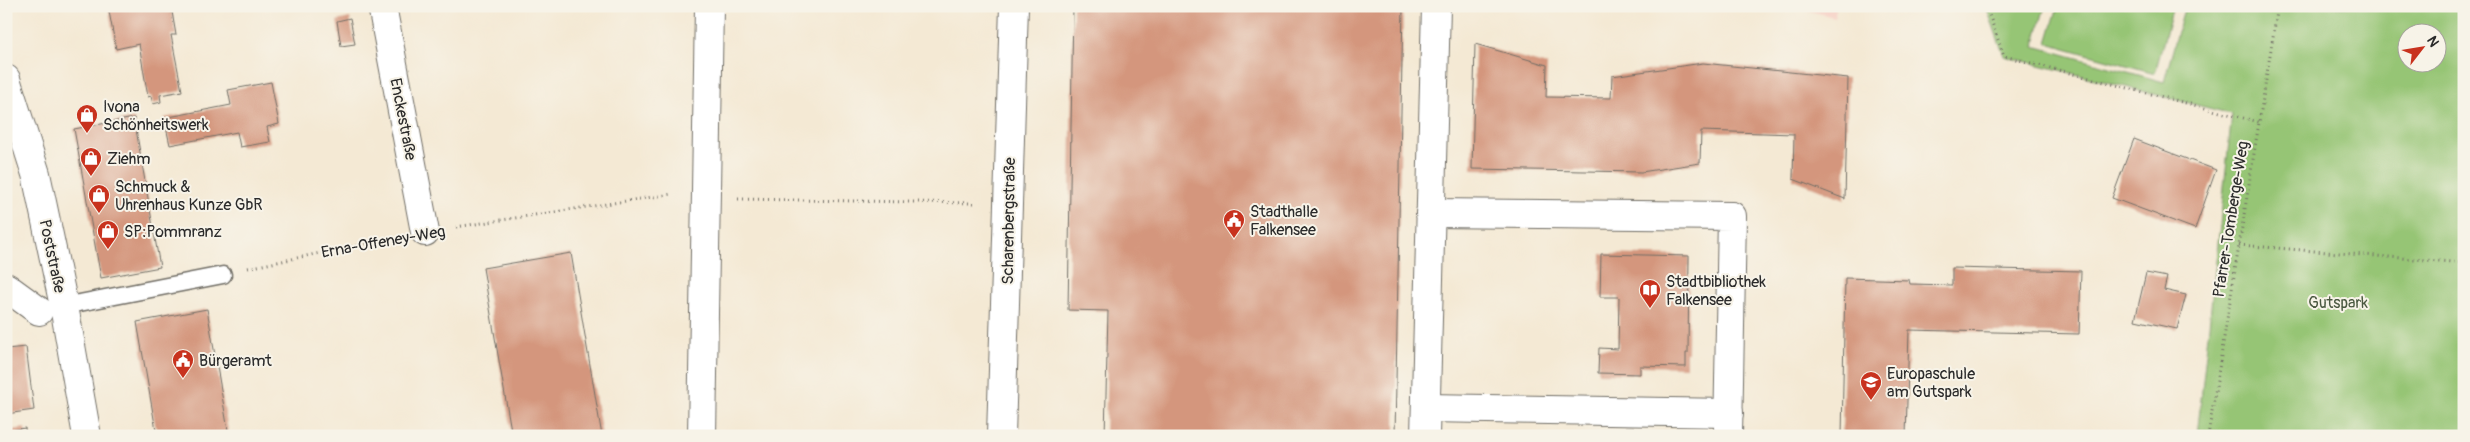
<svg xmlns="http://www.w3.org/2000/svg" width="2470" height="442" viewBox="0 0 2470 442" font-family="Pangolin,sans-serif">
  <rect width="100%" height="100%" fill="#f7f3e8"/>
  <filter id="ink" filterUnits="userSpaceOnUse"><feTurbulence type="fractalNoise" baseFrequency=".02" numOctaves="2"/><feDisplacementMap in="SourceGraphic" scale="10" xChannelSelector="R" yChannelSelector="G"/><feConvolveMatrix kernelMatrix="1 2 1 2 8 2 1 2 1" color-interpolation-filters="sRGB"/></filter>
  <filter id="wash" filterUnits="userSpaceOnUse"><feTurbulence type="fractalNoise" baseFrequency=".0096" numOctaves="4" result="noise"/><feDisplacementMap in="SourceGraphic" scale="20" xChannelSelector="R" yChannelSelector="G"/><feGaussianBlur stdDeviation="1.12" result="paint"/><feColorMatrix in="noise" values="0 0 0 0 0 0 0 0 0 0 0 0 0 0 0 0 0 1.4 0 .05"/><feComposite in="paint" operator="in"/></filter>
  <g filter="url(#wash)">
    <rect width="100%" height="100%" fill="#f4e9d4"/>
    <path fill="#f7d1c6" d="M 1789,6 L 1837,6 L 1834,17 Z"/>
    <g fill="#96c574" stroke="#607850" fill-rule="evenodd">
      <path d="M 1986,6 L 2045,6 L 2034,46 L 2164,82 L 2185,6 L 2464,6 L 2464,436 L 2197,436 L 2232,114 L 2004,56 ZM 2408,32 L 2438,32 L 2438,62 L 2408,62 Z"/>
      <path d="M 2058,6 L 2173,6 L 2155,73 L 2047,43 Z"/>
    </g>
    <g id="blocks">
      <g fill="#d4967d">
        <path d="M 108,6 L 171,6 L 176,35 L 171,35 L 182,91 L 160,95 L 161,102 L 153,104 L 151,96 L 148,97 L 139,44 L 116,49 Z"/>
        <path d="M 1073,6 L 1403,6 L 1395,436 L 1105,436 L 1108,311 L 1068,310 Z"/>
        <path d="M 350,18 L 355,44 L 341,46 L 337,21 Z"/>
        <path d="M 1475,44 L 1547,65 L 1546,97 L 1611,98 L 1612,76 L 1703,63 L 1848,78 L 1845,199 L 1793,179 L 1794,134 L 1701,131 L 1700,163 L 1641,172 L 1472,169 Z"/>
        <path d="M 271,82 L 279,124 L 267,127 L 270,142 L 240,147 L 237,132 L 170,145 L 164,118 L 231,105 L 228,90 Z"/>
        <path d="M 134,118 L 160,267 L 101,278 L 74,129 Z"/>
        <path d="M 2134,139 L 2216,170 L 2195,229 L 2112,198 Z"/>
        <path d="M 571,253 L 602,436 L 512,436 L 483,268 Z"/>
        <path d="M 1601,254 L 1689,256 L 1688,353 L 1686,353 L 1686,367 L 1640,366 L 1640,374 L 1598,373 L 1599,348 L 1618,349 L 1619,297 L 1600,297 Z"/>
        <path d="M 1952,268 L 2081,271 L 2079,334 L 1909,330 L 1906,436 L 1842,436 L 1845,278 L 1909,280 L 1910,284 L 1952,285 Z"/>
        <path d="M 2146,273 L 2167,277 L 2164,290 L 2186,295 L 2177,329 L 2135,320 Z"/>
        <path d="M 207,309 L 229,436 L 157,436 L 137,322 Z"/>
        <path d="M 26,347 L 34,410 L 6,414 L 6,349 Z"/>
        <path d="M 25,428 L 26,436 L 6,436 L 6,431 Z"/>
      </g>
    </g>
  </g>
  <g filter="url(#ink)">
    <use href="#blocks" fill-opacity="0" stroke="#716e66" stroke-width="1"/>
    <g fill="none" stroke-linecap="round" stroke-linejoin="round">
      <g stroke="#716e66" stroke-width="19">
        <path id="lane" d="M 64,306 L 223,275"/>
      </g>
      <g stroke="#716e66" stroke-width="30">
        <g id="street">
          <path d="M 382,6 L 425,232"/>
          <path d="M 6,79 L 36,174 L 64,306 L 87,436"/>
          <path d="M 1430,213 L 1732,216 L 1728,436"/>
          <path d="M 6,287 L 39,311"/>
          <path d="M 1426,408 L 1729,413"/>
          <path d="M 702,436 L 709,6"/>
          <path d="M 1001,436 L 1014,6"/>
          <path d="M 1425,436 L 1436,6"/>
        </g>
      </g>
      <g stroke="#716e66" stroke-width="3" stroke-dasharray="1 4" stroke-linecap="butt">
        <path d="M 1986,6 L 2004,56 L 2259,122"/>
        <path d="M 738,199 L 974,203"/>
        <path d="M 456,227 L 672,194"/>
        <path d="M 2239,245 L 2464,263"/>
        <path d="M 248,268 L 393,238"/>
        <path d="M 2208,436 L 2278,6"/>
      </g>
      <use href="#lane" stroke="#fff" stroke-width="16"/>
      <use href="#street" stroke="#fff" stroke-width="28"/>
    </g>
  </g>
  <defs>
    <g id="shop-pin" transform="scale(1.125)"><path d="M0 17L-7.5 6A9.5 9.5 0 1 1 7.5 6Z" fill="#c8321e" stroke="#f7f3e8"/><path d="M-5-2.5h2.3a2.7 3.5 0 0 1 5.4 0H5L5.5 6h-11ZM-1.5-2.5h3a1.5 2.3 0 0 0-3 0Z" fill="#fff"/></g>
    <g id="civic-pin" transform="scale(1.125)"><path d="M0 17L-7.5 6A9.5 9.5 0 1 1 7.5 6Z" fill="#c8321e" stroke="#f7f3e8"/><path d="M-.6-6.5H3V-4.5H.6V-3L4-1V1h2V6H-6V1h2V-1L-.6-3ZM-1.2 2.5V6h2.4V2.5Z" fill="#fff"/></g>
    <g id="library-pin" transform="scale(1.125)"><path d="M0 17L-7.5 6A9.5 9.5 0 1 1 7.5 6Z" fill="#c8321e" stroke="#f7f3e8"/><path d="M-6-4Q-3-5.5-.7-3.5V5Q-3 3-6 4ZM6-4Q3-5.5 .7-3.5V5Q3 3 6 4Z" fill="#fff"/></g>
    <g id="school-pin" transform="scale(1.125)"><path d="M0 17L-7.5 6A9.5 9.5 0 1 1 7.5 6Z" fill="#c8321e" stroke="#f7f3e8"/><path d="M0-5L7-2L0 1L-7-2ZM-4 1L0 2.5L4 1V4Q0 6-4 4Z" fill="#fff"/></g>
  </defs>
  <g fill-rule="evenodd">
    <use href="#shop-pin" x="87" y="115"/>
    <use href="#shop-pin" x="91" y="158"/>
    <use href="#shop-pin" x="99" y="195"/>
    <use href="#civic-pin" x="1234" y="220"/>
    <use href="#shop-pin" x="108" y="231"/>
    <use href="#library-pin" x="1650" y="290"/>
    <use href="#civic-pin" x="183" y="360"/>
    <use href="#school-pin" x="1871" y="382"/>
  </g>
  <g text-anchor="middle" stroke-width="4" stroke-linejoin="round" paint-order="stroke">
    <g font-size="16" fill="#2b2b2b" stroke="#f7f3e8" text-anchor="start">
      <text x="103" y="112">Ivona<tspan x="103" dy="18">Schönheitswerk</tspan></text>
      <text x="107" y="164">Ziehm</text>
      <text x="115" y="192">Schmuck &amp;<tspan x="115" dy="18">Uhrenhaus Kunze GbR</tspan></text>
      <text x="1250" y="217">Stadthalle<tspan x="1250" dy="18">Falkensee</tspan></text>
      <text x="124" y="237">SP:Pommranz</text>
      <text x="1666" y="287">Stadtbibliothek<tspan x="1666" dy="18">Falkensee</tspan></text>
      <text x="199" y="366">Bürgeramt</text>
      <text x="1887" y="379">Europaschule<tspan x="1887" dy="18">am Gutspark</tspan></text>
    </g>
    <g font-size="16" fill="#2b2b2b" stroke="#f7f3e8">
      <text transform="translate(404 119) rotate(79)" y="6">Enckestraße</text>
      <text transform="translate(2230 219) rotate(-81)" y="6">Pfarrer-Tomberge-Weg</text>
      <text transform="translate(1008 221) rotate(-89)" y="6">Scharenbergstraße</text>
      <text transform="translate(383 241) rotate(-10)" y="6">Erna-Offeney-Weg</text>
      <text transform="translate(53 256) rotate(78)" y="6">Poststraße</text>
    </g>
    <g font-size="16" fill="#4b5941" stroke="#f7f3e8">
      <text x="2338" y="308">Gutspark</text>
    </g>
  </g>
  <rect width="2470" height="442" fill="none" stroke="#f7f3e8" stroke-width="25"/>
  <g transform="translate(2422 48) rotate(59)"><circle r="24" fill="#f7f3e8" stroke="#a5a39c"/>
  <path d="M0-4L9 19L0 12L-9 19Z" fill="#c8321e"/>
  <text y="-8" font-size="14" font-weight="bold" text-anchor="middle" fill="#2b2b2b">N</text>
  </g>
</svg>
